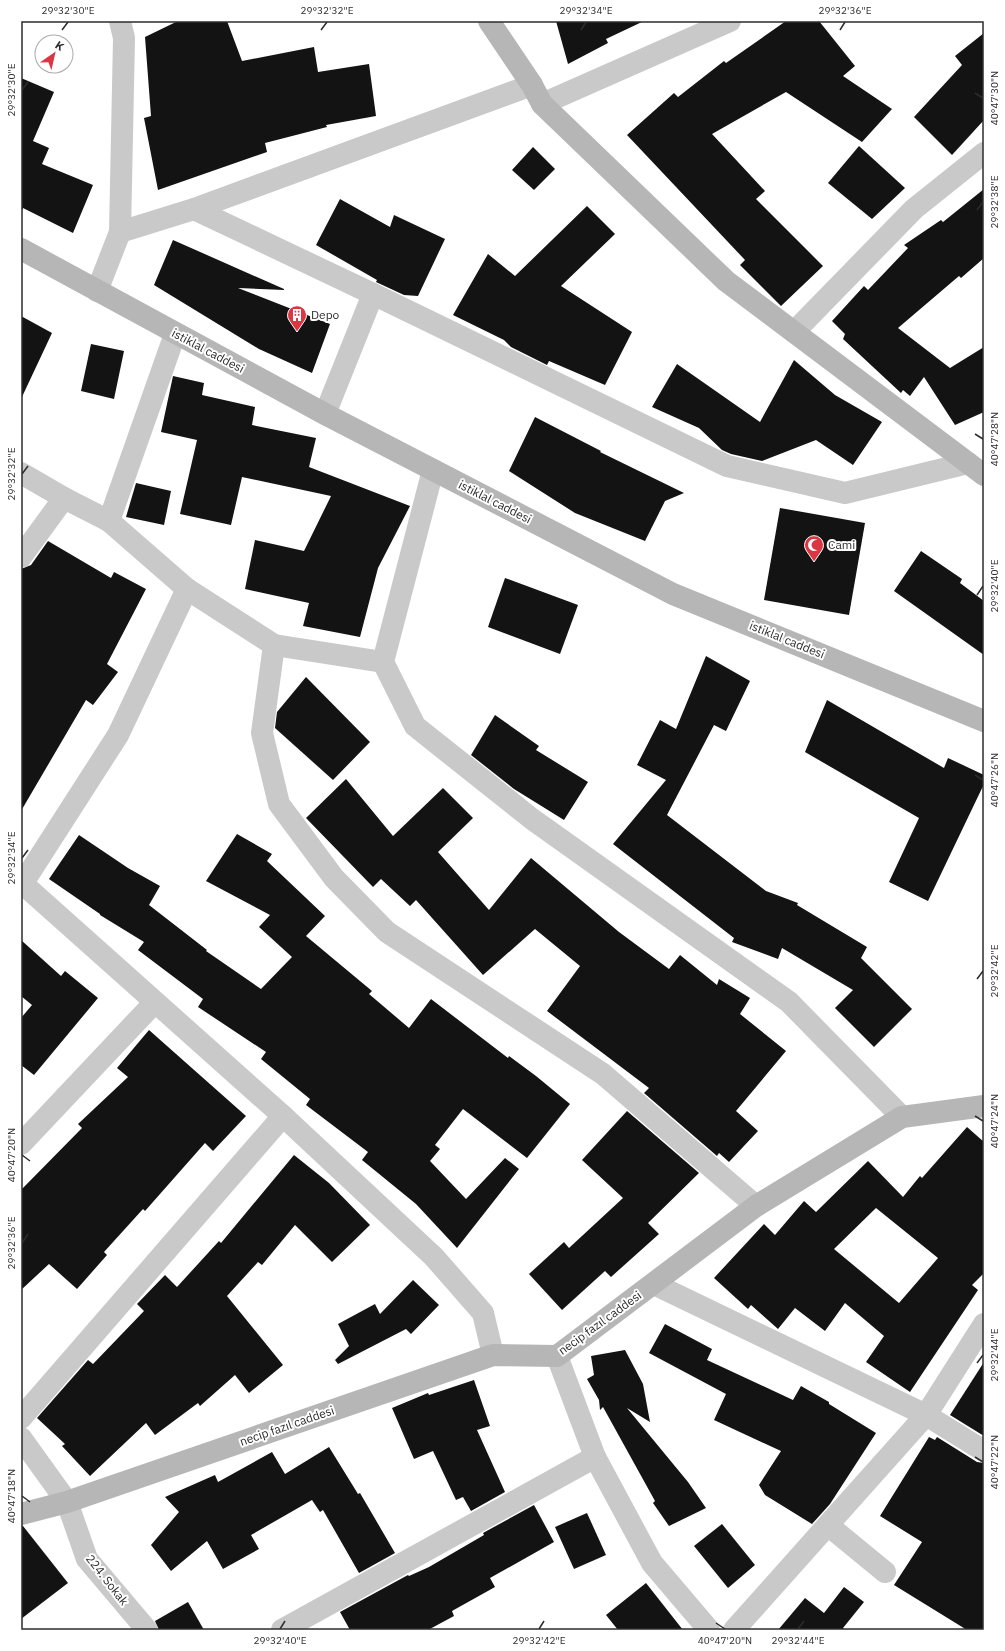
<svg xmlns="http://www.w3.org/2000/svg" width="1005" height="1651" viewBox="0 0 1005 1651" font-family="'IBM Plex Sans',sans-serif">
  <rect width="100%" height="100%" fill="#fff"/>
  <g fill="#131313" fill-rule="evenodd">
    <path d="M 178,21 L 227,21 L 242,61 L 314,47 L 318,72 L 369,64 L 376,116 L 326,125 L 327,127 L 265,143 L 267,152 L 158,190 L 144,118 L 151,116 L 145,37 Z"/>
    <path d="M 556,21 L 644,21 L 606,39 L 608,43 L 568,64 Z"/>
    <path d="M 786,21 L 819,21 L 855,66 L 843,76 L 892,109 L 862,142 L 786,92 L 712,134 L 765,191 L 756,199 L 823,266 L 781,306 L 740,265 L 745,260 L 627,135 L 674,93 L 678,97 L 724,61 L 726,63 Z"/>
    <path d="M 984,33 L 984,120 L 952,155 L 914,117 L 962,65 L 955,56 Z"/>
    <path d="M 21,78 L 54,92 L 33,141 L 49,148 L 42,164 L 93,185 L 73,233 L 23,208 L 21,213 Z"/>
    <path d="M 859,146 L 905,188 L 872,219 L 828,183 Z"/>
    <path d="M 533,147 L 555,169 L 534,190 L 512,170 Z"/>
    <path d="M 984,189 L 984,258 L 961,278 L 959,276 L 898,328 L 950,368 L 984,347 L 984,412 L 955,425 L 924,377 L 910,396 L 903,390 L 901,393 L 843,339 L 845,334 L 832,321 L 864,286 L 868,290 L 908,248 L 904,245 L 941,220 L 943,222 Z"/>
    <path d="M 340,199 L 390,227 L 394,215 L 445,239 L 418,296 L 404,295 L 376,282 L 377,280 L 316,245 Z"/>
    <path d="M 587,206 L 615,234 L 561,286 L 632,332 L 605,385 L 549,361 L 547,365 L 511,347 L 504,340 L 453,315 L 488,254 L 515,276 Z"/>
    <path d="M 173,240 L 284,289 L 284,290 L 238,288 L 330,324 L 312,373 L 259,349 L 154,285 Z"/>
    <path d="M 21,316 L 52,333 L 21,399 Z"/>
    <path d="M 91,344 L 124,351 L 114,399 L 81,391 Z"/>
    <path d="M 794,360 L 835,395 L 882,422 L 853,465 L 816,440 L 762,461 L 731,454 L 722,450 L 699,428 L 652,407 L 677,364 L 760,422 Z"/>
    <path d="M 173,376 L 204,383 L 202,395 L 255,407 L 252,425 L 316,438 L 309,467 L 410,506 L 378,568 L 360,637 L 303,626 L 309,603 L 245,589 L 255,540 L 304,551 L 331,496 L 242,477 L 231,525 L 180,514 L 197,440 L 161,432 Z"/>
    <path d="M 535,417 L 601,451 L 600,452 L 684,493 L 665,501 L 645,541 L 575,513 L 509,471 Z"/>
    <path d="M 136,483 L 171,491 L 164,525 L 126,517 Z"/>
    <path d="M 780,508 L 865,523 L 849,615 L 764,600 Z"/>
    <path d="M 48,541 L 111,578 L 114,572 L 146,589 L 107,664 L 118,672 L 93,705 L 86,700 L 21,811 L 21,569 L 31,565 Z"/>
    <path d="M 921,551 L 962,579 L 960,583 L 984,601 L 984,655 L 894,591 Z"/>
    <path d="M 505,578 L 578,605 L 560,654 L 488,627 Z"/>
    <path d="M 706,656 L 750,681 L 726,731 L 714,725 L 667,815 L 766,891 L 798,903 L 797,905 L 867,947 L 861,958 L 912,1009 L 874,1047 L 835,1008 L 853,990 L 782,948 L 778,959 L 732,942 L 734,938 L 613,844 L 666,780 L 637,765 L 660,720 L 676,729 Z"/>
    <path d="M 306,677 L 370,742 L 333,780 L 275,728 L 277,712 Z"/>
    <path d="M 827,700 L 944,768 L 948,758 L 984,775 L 984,784 L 928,901 L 889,882 L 919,818 L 805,752 Z"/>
    <path d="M 495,715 L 539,746 L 536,750 L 588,782 L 564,820 L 514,789 L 471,755 Z"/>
    <path d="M 346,779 L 393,836 L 443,788 L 473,818 L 438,852 L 489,910 L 531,858 L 619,932 L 669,969 L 680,955 L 717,985 L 719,979 L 750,998 L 740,1014 L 786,1051 L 736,1111 L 758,1131 L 729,1162 L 719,1153 L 717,1156 L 644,1093 L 649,1088 L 547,1011 L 580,966 L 535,929 L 483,975 L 416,900 L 410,906 L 381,879 L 373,887 L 306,818 Z"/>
    <path d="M 237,834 L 272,854 L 267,861 L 325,916 L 306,936 L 372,991 L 369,994 L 409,1028 L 431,999 L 508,1058 L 509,1056 L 536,1076 L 570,1104 L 527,1158 L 463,1109 L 435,1145 L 440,1149 L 430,1161 L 466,1199 L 505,1158 L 519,1169 L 457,1248 L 416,1204 L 362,1160 L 368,1152 L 306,1105 L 310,1099 L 261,1059 L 266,1052 L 198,1007 L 203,999 L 138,950 L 144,942 L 100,915 L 100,914 L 49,879 L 79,835 L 128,868 L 160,886 L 149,905 L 207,950 L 206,951 L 261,989 L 292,957 L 259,927 L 270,915 L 206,881 Z"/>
    <path d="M 21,940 L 61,976 L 65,971 L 98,998 L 34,1075 L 21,1065 L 21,1018 L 32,1005 L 21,996 Z"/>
    <path d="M 149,1030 L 246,1116 L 213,1151 L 205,1143 L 145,1211 L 143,1209 L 104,1252 L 107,1255 L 77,1289 L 49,1264 L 21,1290 L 21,1190 L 82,1128 L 78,1124 L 128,1077 L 117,1068 Z"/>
    <path d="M 627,1111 L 699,1173 L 648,1223 L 659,1234 L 611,1277 L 605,1271 L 562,1310 L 529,1274 L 564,1242 L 569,1248 L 623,1198 L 582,1160 Z"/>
    <path d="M 967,1127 L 984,1142 L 984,1273 L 972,1285 L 978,1290 L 910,1392 L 866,1362 L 884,1336 L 845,1303 L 825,1331 L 795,1308 L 778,1329 L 751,1305 L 748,1309 L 714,1278 L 764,1224 L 775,1235 L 804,1201 L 816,1212 L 868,1161 L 903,1197 L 920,1176 L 922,1178 ZM 876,1208 L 938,1258 L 899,1303 L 834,1249 Z"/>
    <path d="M 294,1155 L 329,1183 L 370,1225 L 332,1262 L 295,1225 L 262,1265 L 258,1262 L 227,1296 L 283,1365 L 249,1393 L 235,1375 L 200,1406 L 198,1403 L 155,1435 L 146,1423 L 90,1476 L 62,1446 L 65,1444 L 37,1418 L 88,1360 L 93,1364 L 144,1311 L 137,1304 L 165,1275 L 177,1287 L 219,1241 L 221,1243 Z"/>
    <path d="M 413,1280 L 439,1305 L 411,1334 L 406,1329 L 338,1364 L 335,1360 L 349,1346 L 338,1324 L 375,1304 L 380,1314 Z"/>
    <path d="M 665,1324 L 712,1349 L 707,1360 L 793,1400 L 801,1386 L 829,1402 L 829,1404 L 876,1433 L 830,1504 L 812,1524 L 765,1495 L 759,1485 L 781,1451 L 714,1420 L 726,1394 L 649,1353 Z"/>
    <path d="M 625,1350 L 643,1384 L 650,1422 L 627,1408 L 688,1482 L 706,1508 L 669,1526 L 653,1503 L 655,1501 L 603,1407 L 600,1410 L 599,1400 L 587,1379 L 594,1375 L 591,1356 Z"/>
    <path d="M 984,1362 L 984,1436 L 950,1415 Z"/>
    <path d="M 474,1380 L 490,1426 L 477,1430 L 505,1492 L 471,1511 L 463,1497 L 456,1500 L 433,1451 L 414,1459 L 392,1408 L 428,1393 L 429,1395 Z"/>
    <path d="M 929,1437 L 935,1440 L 937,1437 L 977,1462 L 984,1463 L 984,1630 L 967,1630 L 894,1585 L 922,1542 L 880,1516 Z"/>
    <path d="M 329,1447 L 358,1494 L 360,1493 L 395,1553 L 359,1573 L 323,1510 L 320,1512 L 312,1500 L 251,1535 L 259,1549 L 223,1569 L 207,1541 L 171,1571 L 151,1545 L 179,1512 L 165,1497 L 215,1475 L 218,1482 L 272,1452 L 285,1474 Z"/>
    <path d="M 534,1505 L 554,1542 L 490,1578 L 495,1587 L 452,1611 L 454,1616 L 428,1630 L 350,1630 L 340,1612 L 408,1575 L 409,1576 L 429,1567 L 484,1535 L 483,1533 Z"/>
    <path d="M 587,1513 L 606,1555 L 574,1569 L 555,1527 Z"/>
    <path d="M 722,1524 L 755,1565 L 728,1588 L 694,1546 Z"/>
    <path d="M 21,1526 L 23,1526 L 68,1583 L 21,1619 Z"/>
    <path d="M 646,1583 L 683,1630 L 618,1630 L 606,1615 Z"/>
    <path d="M 844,1587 L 864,1602 L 843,1628 L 845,1630 L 778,1630 L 805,1598 L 824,1613 Z"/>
    <path d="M 188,1602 L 204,1630 L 159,1630 L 155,1621 Z"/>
  </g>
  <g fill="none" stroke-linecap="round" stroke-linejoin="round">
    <g stroke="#c9c9c9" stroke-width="22">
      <path d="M 542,104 L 730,21"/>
      <path d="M 194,209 L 373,294 L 727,466 L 845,493 L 968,463"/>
      <path d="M 120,232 L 194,209 L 532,85"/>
      <path d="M 97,291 L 120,232 L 124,38 L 120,21"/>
      <path d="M 794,332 L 914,209 L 984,153"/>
      <path d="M 325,414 L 373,294"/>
      <path d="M 433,470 L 383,662 L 415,726 L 532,819 L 789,1002 L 902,1117"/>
      <path d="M 21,473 L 64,498 L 109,521 L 187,589 L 274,645 L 383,662"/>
      <path d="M 109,521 L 175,334"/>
      <path d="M 21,557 L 64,498"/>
      <path d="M 274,645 L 262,733 L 279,804 L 334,878 L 387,932 L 603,1074 L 756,1206"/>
      <path d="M 23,884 L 283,1116 L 434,1257 L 483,1313 L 493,1355"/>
      <path d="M 21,886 L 118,735 L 187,589"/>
      <path d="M 21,1144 L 155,1002"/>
      <path d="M 654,1284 L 926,1415 L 984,1451"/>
      <path d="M 557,1356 L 595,1457 L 652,1563 L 709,1630"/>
      <path d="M 21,1418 L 283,1116"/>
      <path d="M 21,1438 L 67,1502 L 87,1559 L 147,1630"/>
      <path d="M 829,1526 L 885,1572"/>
      <path d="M 282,1630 L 595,1457"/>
      <path d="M 734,1630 L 926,1415 L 984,1324"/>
    </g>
    <g stroke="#b6b6b6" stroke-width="22">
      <path d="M 489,21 L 532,85 L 542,104 L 726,281 L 984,475"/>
      <path d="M 21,249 L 325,414 L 673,594 L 984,721"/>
      <path d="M 21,1514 L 67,1502 L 493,1355 L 557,1356 L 756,1206 L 902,1117 L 984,1106"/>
    </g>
  </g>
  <path fill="none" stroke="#2c2c2c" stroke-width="1.5" d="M 62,30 L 68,22M 321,30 L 327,22M 581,30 L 586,22M 840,30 L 845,22M 22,90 L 28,82M 975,93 L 983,98M 977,210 L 983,202M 975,434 L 983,439M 22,474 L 28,466M 977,595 L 983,586M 975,775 L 983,780M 22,858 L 28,850M 977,979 L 983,971M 975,1116 L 983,1121M 22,1155 L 30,1161M 22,1243 L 28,1234M 977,1363 L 983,1355M 975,1457 L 983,1462M 22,1496 L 30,1502M 716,1623 L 725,1629M 280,1629 L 285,1621M 539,1629 L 544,1621M 798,1629 L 804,1621"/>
  <defs>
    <g id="building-pin" transform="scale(1)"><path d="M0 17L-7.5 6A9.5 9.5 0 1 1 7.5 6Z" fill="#da3742" stroke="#fff"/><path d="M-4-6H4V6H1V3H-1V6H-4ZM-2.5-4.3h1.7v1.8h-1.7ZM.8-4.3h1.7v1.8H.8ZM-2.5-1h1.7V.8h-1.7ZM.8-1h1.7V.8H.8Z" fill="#fff"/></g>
    <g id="mosque-pin" transform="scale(1)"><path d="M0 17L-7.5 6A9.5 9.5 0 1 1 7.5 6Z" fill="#da3742" stroke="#fff"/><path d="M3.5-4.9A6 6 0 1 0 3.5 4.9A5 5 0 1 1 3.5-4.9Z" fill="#fff"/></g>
  </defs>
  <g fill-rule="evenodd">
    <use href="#building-pin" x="297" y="315"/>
    <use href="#mosque-pin" x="814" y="545"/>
  </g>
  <g text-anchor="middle" stroke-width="4" stroke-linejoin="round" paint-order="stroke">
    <g font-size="12" fill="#2c2c2c" stroke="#fff" text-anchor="start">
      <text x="311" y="319">Depo</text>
      <text x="828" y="549">Cami</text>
    </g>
    <g font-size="12" fill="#2c2c2c" stroke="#fff">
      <text transform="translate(208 351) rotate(28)" y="4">istiklal caddesi</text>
      <text transform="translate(495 502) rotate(27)" y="4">istiklal caddesi</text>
      <text transform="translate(787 640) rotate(22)" y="4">istiklal caddesi</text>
      <text transform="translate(600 1323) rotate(-36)" y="4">necip fazıl caddesi</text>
      <text transform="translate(287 1426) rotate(-19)" y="4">necip fazıl caddesi</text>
      <text transform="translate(107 1580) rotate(52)" y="4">224. Sokak</text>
    </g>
  </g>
  <rect width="1005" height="1651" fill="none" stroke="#ffffff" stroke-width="44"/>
  <g transform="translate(54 54) rotate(34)"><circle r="19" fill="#ffffff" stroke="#ababab"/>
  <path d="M0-3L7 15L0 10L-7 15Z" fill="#da3742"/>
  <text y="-6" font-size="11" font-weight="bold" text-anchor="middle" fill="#2c2c2c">K</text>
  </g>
  <rect x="22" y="22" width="961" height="1607" fill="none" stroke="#2c2c2c" stroke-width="1.5"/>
  <g font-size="10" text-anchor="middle" fill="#2c2c2c">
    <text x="68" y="14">29°32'30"E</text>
    <text x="327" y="14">29°32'32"E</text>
    <text x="586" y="14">29°32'34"E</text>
    <text x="845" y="14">29°32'36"E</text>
    <text transform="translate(11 90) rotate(-90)" y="4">29°32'30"E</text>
    <text transform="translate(994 98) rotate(-90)" y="4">40°47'30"N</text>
    <text transform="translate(994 202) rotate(-90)" y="4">29°32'38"E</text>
    <text transform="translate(994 439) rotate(-90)" y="4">40°47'28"N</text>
    <text transform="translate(11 474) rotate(-90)" y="4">29°32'32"E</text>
    <text transform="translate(994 586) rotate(-90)" y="4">29°32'40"E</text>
    <text transform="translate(994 780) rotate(-90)" y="4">40°47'26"N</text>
    <text transform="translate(11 858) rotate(-90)" y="4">29°32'34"E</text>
    <text transform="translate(994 971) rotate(-90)" y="4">29°32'42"E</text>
    <text transform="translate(994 1121) rotate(-90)" y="4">40°47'24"N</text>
    <text transform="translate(11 1155) rotate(-90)" y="4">40°47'20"N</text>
    <text transform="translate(11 1243) rotate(-90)" y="4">29°32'36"E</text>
    <text transform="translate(994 1355) rotate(-90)" y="4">29°32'44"E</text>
    <text transform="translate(994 1462) rotate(-90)" y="4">40°47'22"N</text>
    <text transform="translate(11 1496) rotate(-90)" y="4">40°47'18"N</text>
    <text x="280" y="1644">29°32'40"E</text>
    <text x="539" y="1644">29°32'42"E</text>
    <text x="725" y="1644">40°47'20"N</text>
    <text x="798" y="1644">29°32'44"E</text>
  </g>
</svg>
